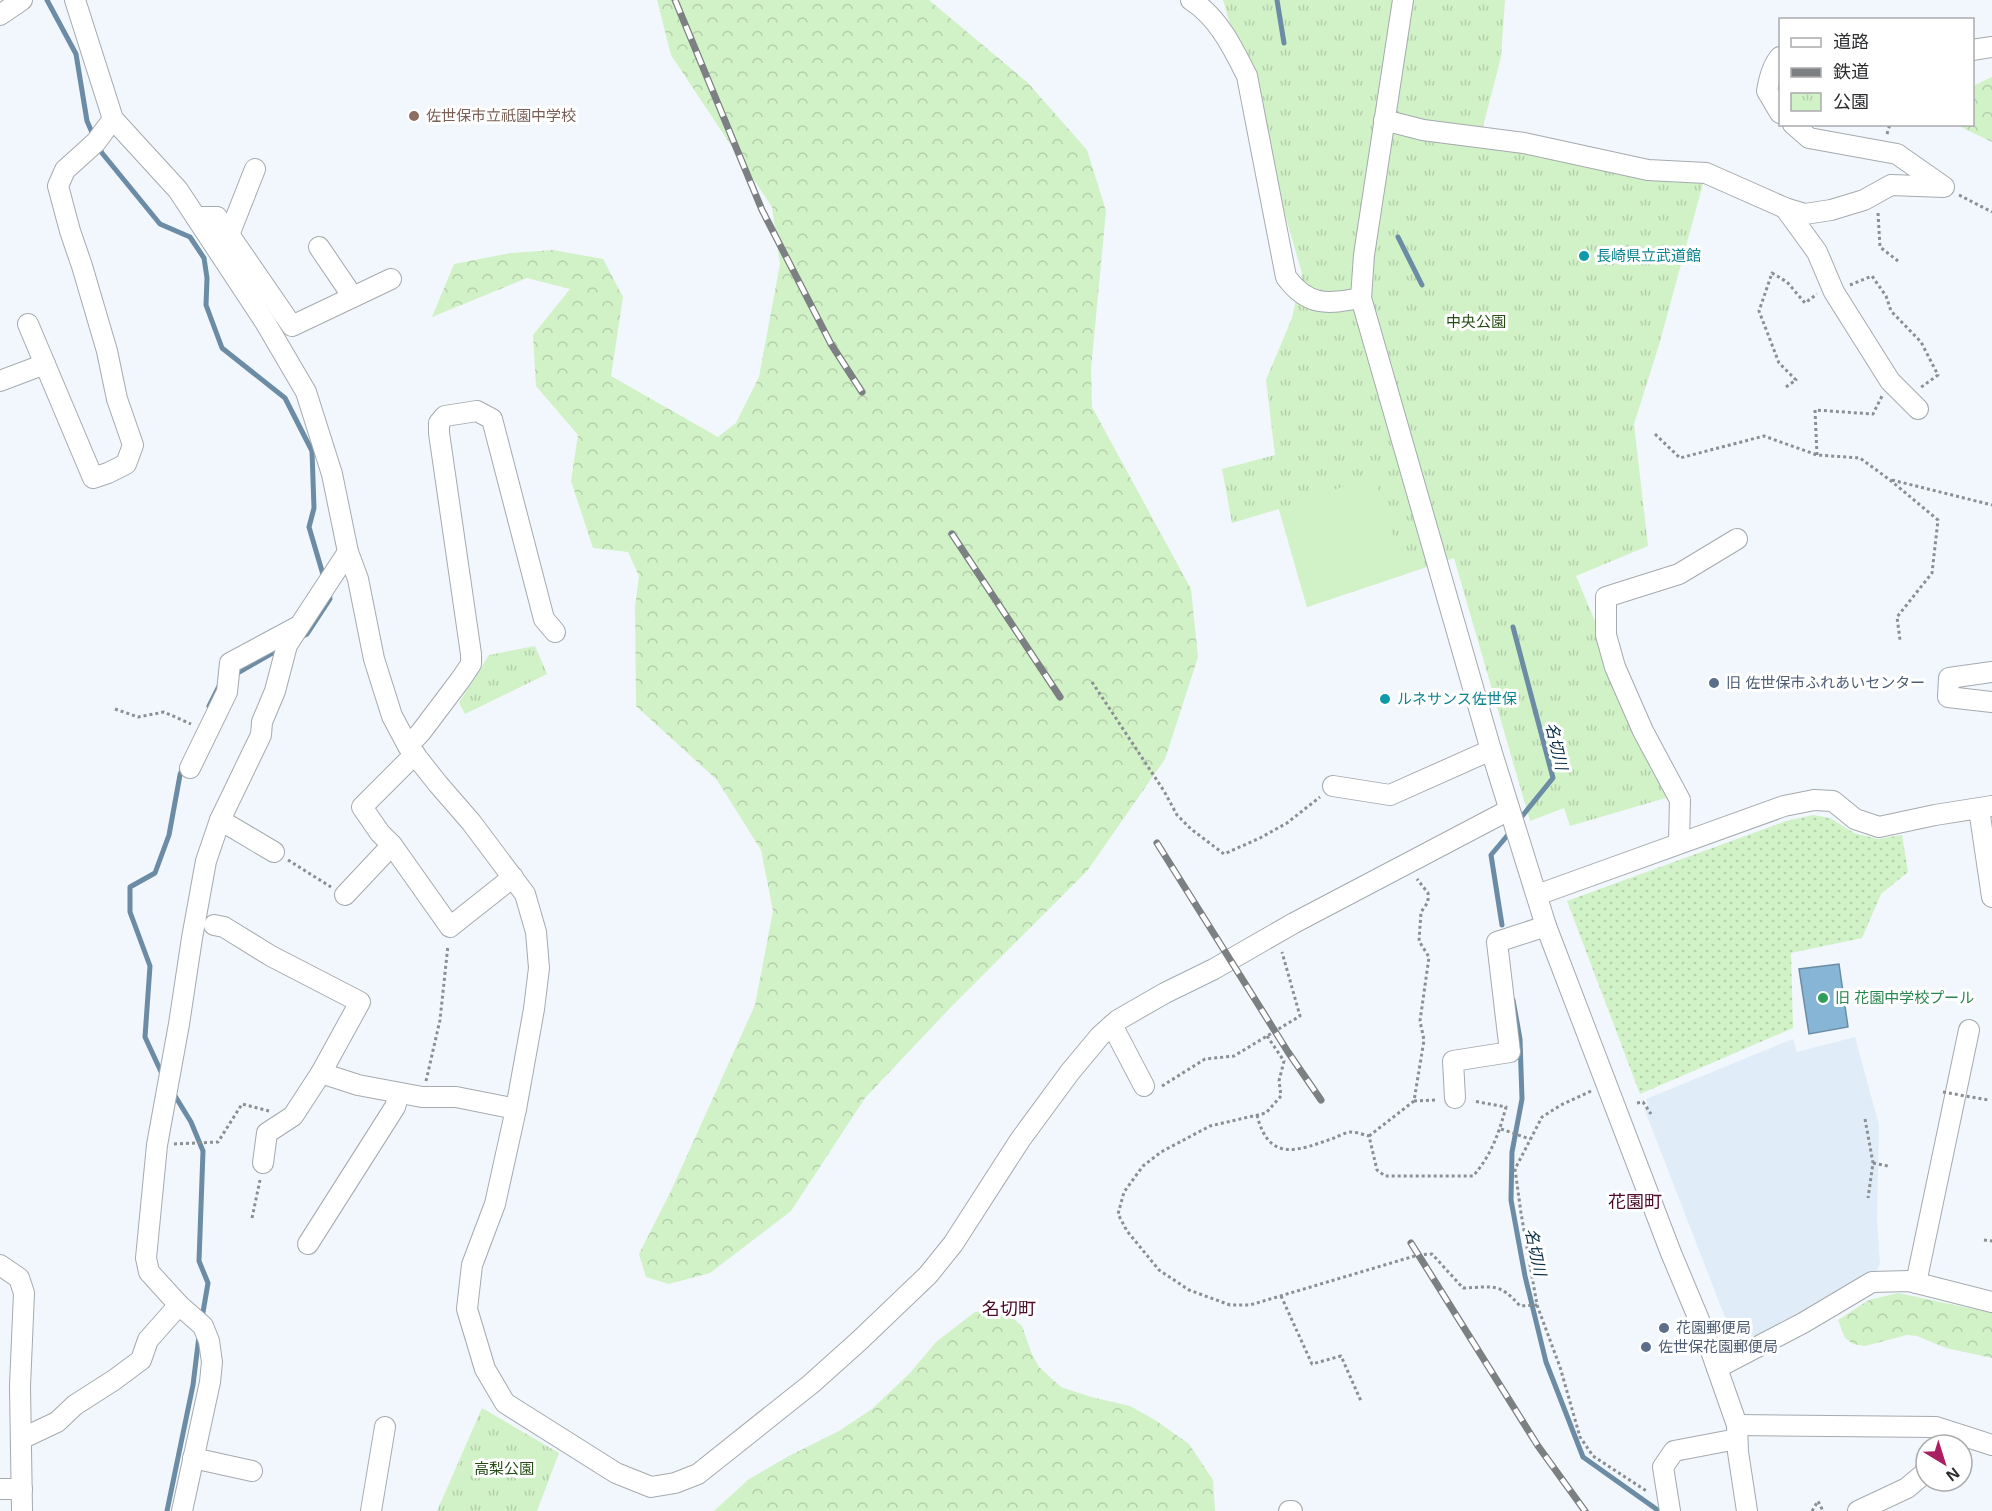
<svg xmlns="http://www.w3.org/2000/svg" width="1992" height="1511" viewBox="0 0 1992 1511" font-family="Arial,'Noto Sans JP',sans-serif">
  <defs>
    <pattern id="grass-dots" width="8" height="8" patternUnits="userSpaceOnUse" patternTransform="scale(1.5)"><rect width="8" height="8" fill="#d1f1c7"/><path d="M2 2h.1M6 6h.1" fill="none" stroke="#b4cfab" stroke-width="1.8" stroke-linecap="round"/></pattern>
    <pattern id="forest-crowns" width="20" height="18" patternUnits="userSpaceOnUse" patternTransform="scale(1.5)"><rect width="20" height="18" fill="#d1f1c7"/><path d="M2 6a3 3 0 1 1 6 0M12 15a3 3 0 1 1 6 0" fill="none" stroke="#b4cfab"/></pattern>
    <pattern id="park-tufts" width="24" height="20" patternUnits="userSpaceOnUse" patternTransform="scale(1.5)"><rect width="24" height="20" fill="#d1f1c7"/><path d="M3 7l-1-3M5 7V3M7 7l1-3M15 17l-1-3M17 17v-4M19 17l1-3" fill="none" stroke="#b4cfab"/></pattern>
  </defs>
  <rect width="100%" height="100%" fill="#f1f7fc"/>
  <path fill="#e0ecf7" d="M 1855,1037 L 1879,1125 L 1877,1220 L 1880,1264 L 1874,1275 L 1738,1351 L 1644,1108 L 1648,1105 L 1646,1099 L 1793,1039 L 1797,1052 Z"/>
  <path fill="url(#grass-dots)" d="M 1813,815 L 1830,818 L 1854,833 L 1878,839 L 1902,835 L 1908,872 L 1881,894 L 1862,938 L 1791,953 L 1793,1028 L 1640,1094 L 1567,901 L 1786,821 Z"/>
  <g fill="url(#forest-crowns)">
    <path d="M 657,0 L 929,0 L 1028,83 L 1087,150 L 1106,211 L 1091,369 L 1092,407 L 1191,589 L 1198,657 L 1165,759 L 1087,871 L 951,1007 L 865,1098 L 791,1211 L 710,1273 L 669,1284 L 646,1277 L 639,1254 L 671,1191 L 755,1005 L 773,911 L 761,850 L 717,780 L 636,706 L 635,607 L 639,576 L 628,552 L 593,548 L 571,481 L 578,435 L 536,386 L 533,335 L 570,289 L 527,278 L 432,317 L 454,264 L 511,253 L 553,250 L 603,259 L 623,297 L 611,376 L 718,437 L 736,423 L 759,377 L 780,264 L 772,207 L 671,55 Z"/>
    <path d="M 1992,77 L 1992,142 L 1961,127 L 1962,125 L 1972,124 L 1973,86 Z"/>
    <path d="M 1898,1293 L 1992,1313 L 1992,1358 L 1946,1348 L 1917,1336 L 1907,1335 L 1865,1346 L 1853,1344 L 1845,1338 L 1838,1320 L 1869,1300 Z"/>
    <path d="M 1002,1309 L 1022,1326 L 1031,1352 L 1039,1367 L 1061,1387 L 1091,1397 L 1130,1406 L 1155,1420 L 1189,1444 L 1213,1480 L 1215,1511 L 714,1511 L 749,1479 L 789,1456 L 839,1431 L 872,1409 L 910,1373 L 936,1342 L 975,1312 Z"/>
  </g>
  <g fill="url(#park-tufts)">
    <path d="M 1223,0 L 1505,0 L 1501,57 L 1480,138 L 1706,173 L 1659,345 L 1634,424 L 1648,546 L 1576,576 L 1669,797 L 1570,826 L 1564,808 L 1530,821 L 1454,558 L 1307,607 L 1279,509 L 1232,523 L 1222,469 L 1275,455 L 1266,380 L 1292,318 L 1302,273 Z"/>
    <path d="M 535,646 L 547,674 L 465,714 L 459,703 L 489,655 Z"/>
    <path d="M 482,1408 L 559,1453 L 537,1511 L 437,1511 Z"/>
  </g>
  <path fill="#d1f1c7" d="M 1374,476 L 1406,574 L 1307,607 L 1279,509 Z"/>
  <path fill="#87b5d6" stroke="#6b8ca4" stroke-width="1.5" d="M 1839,964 L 1848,1027 L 1809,1034 L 1799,969 Z"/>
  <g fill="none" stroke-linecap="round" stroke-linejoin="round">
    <g stroke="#6b8ca4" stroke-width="5">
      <path d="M 47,0 L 76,54 L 87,121 L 94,137"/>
      <path d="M 1277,0 L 1284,43"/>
      <path d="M 98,145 L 102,153 L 160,224 L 190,237 L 204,258 L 207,278 L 206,305 L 222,348 L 285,398 L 312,451 L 314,508 L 309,527 L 324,578"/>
      <path d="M 1398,237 L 1422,285"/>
      <path d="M 1513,627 L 1553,778 L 1519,820"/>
      <path d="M 299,638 L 307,634 L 330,599 L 329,593"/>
      <path d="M 234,675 L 281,648"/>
      <path d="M 209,706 L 221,682"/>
      <path d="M 1502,925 L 1491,855 L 1512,830"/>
      <path d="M 1513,1000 L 1520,1039 L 1522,1099 L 1512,1152 L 1511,1200 L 1525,1276 L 1546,1362 L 1583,1457 L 1659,1511"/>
      <path d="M 163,1076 L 145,1037 L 150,966 L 130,912 L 130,887 L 155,873 L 169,835 L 180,775 L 183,767"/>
      <path d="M 172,1091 L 191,1122 L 203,1151 L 199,1261 L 208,1283 L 202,1318"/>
      <path d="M 167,1511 L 193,1385 L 199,1336"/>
    </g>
    <g stroke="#a4aaae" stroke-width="22">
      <g id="minor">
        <path d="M 75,0 L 113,119 L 178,190 L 265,322 L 306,392 L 332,474 L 348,552 L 358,579 L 374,659 L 392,716 L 408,746 L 438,784 L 471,822 L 525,894 L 536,932 L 539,968 L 534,1009 L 516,1109 L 495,1204 L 472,1265 L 467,1309 L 485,1369 L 505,1403 L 616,1473 L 651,1487 L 675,1483 L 698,1474 L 811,1384 L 859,1341 L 928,1275 L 953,1244 L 1020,1140 L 1070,1072 L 1100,1036 L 1118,1020 L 1165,993 L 1214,969 L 1294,923 L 1509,810"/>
        <path d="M 1191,0 C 1218,17 1233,48 1247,76 L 1286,277 C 1308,307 1327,304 1361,298"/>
        <path d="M 1403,0 L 1364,255 L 1361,298 L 1491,750 L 1546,926 L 1671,1253 L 1705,1334 L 1737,1425 L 1738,1452 L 1747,1511"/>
        <path d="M 0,15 L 22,0"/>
        <path d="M 1972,50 L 1992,47"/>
        <path d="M 1780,57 C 1772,66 1769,79 1767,91 L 1780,113"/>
        <path d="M 1384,120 L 1423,130 L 1524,143 L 1648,170 L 1706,173 L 1785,208 L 1805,214 L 1831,210 L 1864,200 L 1891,185 L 1944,187 L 1897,154 L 1809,138 L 1793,124"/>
        <path d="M 1785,208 L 1817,252 L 1834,292 L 1890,381 L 1918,409"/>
        <path d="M 196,217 L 217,217 L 292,326 L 391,279"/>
        <path d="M 229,235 L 255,169"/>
        <path d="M 319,247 L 353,297"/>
        <path d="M 28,324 L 93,478 L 108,473 L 126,464 L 133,445 L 117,399 L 107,351 L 82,266 L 70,231 L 58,186 L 65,170 L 96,142 L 113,119"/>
        <path d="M 0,381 L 45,364"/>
        <path d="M 1992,672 L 1949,678 L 1948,697 L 1992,702"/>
        <path d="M 408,746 L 421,732 L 461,679 L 471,664 L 471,654 L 439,433 L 439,423 L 445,416 L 477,411 L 492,419 L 544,619 L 555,632"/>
        <path d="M 415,754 L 362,807 L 380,833 L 392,845 L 450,927 L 513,877"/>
        <path d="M 190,768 L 227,692 L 230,663 L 297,627"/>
        <path d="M 1333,786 L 1390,795 L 1491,750"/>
        <path d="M 1979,809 L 1992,897"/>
        <path d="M 220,820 L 274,852"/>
        <path d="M 1679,842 L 1680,800 L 1643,731 L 1615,667 L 1606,635 L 1606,597 L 1679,574 L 1737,539"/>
        <path d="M 345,895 L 392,845"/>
        <path d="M 1537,895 L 1784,806 L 1814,800 L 1833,801 L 1855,819 L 1879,827 L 1935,815 L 1992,806"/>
        <path d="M 214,925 L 224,927 L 271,956 L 360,1002 L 321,1073 L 293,1116 L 267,1133 L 263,1163"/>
        <path d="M 1112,1025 L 1144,1086"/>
        <path d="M 321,1073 L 358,1085 L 422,1097 L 456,1097 L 516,1109"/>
        <path d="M 1455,1098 L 1453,1061 L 1510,1052 L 1497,942 L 1546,926"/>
        <path d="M 308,1244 L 395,1107 L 399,1093"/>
        <path d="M 0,1265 L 19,1278 L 24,1293 L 20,1386 L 22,1511"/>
        <path d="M 1916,1283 L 1969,1030"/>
        <path d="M 1717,1368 L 1803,1323 L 1872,1282 L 1909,1281 L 1992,1302"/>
        <path d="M 1737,1425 L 1936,1427 L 1992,1445"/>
        <path d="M 21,1439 L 57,1422 L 75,1405 L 114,1380 L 141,1360 L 148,1340 L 179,1305"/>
        <path d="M 193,1458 L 252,1471"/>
        <path d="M 0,1489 L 22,1489"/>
        <path d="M 182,1511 L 210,1382 L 212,1362 L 209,1341 L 203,1326 L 179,1305 L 149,1272 L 146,1258 L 157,1145 L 179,1024 L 192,938 L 206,861 L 220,820 L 261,735 L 262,722 L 275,691 L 287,645 L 348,552"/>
        <path d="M 371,1511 L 385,1427"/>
        <path d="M 1289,1511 L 1292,1511"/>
        <path d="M 1670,1511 L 1663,1467 L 1674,1451 L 1737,1439"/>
        <path d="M 1858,1511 L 1907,1488 L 1926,1472"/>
      </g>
    </g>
    <g stroke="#8b8f92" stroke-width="3" stroke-dasharray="3 3" stroke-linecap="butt">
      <path d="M 1887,134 L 1890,124"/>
      <path d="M 1959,195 L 1992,212"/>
      <path d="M 1878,213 L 1880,247 L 1898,261"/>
      <path d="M 1850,285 L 1872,276 L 1886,296 L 1891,311 L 1921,342 L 1938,375 L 1920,388"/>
      <path d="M 1786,387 L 1796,380 L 1779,363 L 1759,311 L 1772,273 L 1787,282 L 1805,303 L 1817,294"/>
      <path d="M 1655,434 L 1680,458 L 1764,436 L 1817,455 L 1860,458 L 1890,480 L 1938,520 L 1932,573 L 1897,617 L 1900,640"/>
      <path d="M 1817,455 L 1815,410 L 1873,414 L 1882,396"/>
      <path d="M 1892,480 L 1992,505"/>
      <path d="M 1092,682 L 1164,791 L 1177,815 L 1191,829 L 1224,854 L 1260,838 L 1287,823 L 1320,797"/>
      <path d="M 115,709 L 138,717 L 164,712 L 191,724"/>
      <path d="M 288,860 L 331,887"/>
      <path d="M 1267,1036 L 1284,1061 L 1279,1081 L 1281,1096 L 1266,1113 L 1210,1126 L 1161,1152 L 1143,1166 L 1124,1192 L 1118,1214 L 1127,1231 L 1159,1270 L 1189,1290 L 1230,1305 L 1250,1305 L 1418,1255 L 1432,1254 L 1463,1288 C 1493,1287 1499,1282 1520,1306 L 1537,1305"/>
      <path d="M 426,1081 L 440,1020 L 448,945"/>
      <path d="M 1162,1086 L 1205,1059 L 1234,1056 L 1300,1016 L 1282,952"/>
      <path d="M 1591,1091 L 1561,1105 L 1542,1117 L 1515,1169 L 1521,1213 L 1537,1305 L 1560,1367 L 1580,1437 L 1593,1456 L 1648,1492"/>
      <path d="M 1414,1101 L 1437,1100"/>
      <path d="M 1637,1103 L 1643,1102 L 1651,1114"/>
      <path d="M 1257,1115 C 1269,1164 1299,1150 1334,1138 C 1339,1136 1346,1132 1351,1132 C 1357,1132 1364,1135 1369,1136 L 1377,1170 L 1385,1176 L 1473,1176 C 1491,1156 1499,1133 1506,1107 L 1473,1101"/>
      <path d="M 1865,1119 L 1873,1163 L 1868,1198"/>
      <path d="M 1501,1129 L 1530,1139"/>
      <path d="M 1369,1136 L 1414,1101 L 1424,1040 L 1420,1021 L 1429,957 L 1419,941 L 1421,912 L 1428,902 L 1428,893 L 1417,879"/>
      <path d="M 174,1144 L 218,1142 L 242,1104 L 269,1111"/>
      <path d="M 1873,1163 L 1888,1166"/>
      <path d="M 252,1218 L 260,1180"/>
      <path d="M 1984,1240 L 1992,1241"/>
      <path d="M 1281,1296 L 1312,1364 L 1341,1356 L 1361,1401"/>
      <path d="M 1812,1511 L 1818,1501 L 1823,1511"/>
    </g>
    <use href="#minor" stroke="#fff" stroke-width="20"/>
    <g stroke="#7c8083" stroke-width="7">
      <g id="rail">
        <path d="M 675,0 L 762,210 L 831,344 L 862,392"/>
        <path d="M 952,534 L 1060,697"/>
        <path d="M 1157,843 L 1288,1052 L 1321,1100"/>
        <path d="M 1411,1243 L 1538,1446 L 1585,1511"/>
      </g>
    </g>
    <use href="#rail" stroke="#fff" stroke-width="4.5" stroke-dasharray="14" stroke-linecap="butt"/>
    <path stroke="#8b8f92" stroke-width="3" stroke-dasharray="3 3" stroke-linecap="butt" d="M 1943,1092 L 1988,1100"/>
  </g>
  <circle fill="#8d6e63" stroke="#fff" stroke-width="2" cx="414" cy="116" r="6"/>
  <g fill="#0f9aa8" stroke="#fff" stroke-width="2">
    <circle cx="1584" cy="256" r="6"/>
    <circle cx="1385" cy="699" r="6"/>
  </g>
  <g fill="#5c6f8a" stroke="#fff" stroke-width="2">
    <circle cx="1714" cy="683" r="6"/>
    <circle cx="1664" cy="1328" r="6"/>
    <circle cx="1646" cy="1347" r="6"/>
  </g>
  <circle fill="#2e9e5b" stroke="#fff" stroke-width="2" cx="1823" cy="998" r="6"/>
  <g text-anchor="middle" stroke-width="6" stroke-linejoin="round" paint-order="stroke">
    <g font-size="15" fill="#785e54" stroke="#fff" text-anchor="start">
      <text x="426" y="121">佐世保市立祇園中学校</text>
    </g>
    <g font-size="15" fill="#0d838f" stroke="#fff" text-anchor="start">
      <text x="1596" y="261">長崎県立武道館</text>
      <text x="1397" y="704">ルネサンス佐世保</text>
    </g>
    <g font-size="15" fill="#224c13" stroke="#fff">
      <text x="1476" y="327">中央公園</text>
      <text x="504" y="1474">高梨公園</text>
    </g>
    <g font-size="15" fill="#4e5e75" stroke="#fff" text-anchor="start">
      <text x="1726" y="688">旧 佐世保市ふれあいセンター</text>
      <text x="1676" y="1333">花園郵便局</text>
      <text x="1658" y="1352">佐世保花園郵便局</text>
    </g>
    <g font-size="15" fill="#27864d" stroke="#fff" text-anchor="start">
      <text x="1835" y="1003">旧 花園中学校プール</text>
    </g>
    <g font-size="16" font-style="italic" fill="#0a3047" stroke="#fff">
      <text transform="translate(1557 746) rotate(77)" y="6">名切川</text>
      <text transform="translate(1536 1252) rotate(78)" y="6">名切川</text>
    </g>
    <g font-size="18" fill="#4d0b2a" stroke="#fff">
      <text x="1635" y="1208">花園町</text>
      <text x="1009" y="1315">名切町</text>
    </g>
  </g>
  <rect x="1779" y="18" width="195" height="108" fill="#ffffff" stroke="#aaabac" stroke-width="1.5"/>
  <rect x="1791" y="38" width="30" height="9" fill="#ffffff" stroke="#aaabac" stroke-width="1.5"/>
  <text x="1833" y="48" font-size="18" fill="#2b2d2f">道路</text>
  <rect x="1791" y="68" width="30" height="9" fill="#7c8083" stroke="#aaabac" stroke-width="1.5"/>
  <text x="1833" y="78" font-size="18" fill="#2b2d2f">鉄道</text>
  <rect x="1791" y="93" width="30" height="18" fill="url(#park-tufts)" stroke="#aaabac" stroke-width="1.5"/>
  <text x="1833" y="108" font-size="18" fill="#2b2d2f">公園</text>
  <g transform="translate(1944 1463) rotate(142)"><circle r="28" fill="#ffffff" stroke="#aaabac" stroke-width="1.5"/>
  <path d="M0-4.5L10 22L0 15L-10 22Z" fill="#a91f62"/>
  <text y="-9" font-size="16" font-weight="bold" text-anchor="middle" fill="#2b2d2f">N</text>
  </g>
</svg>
